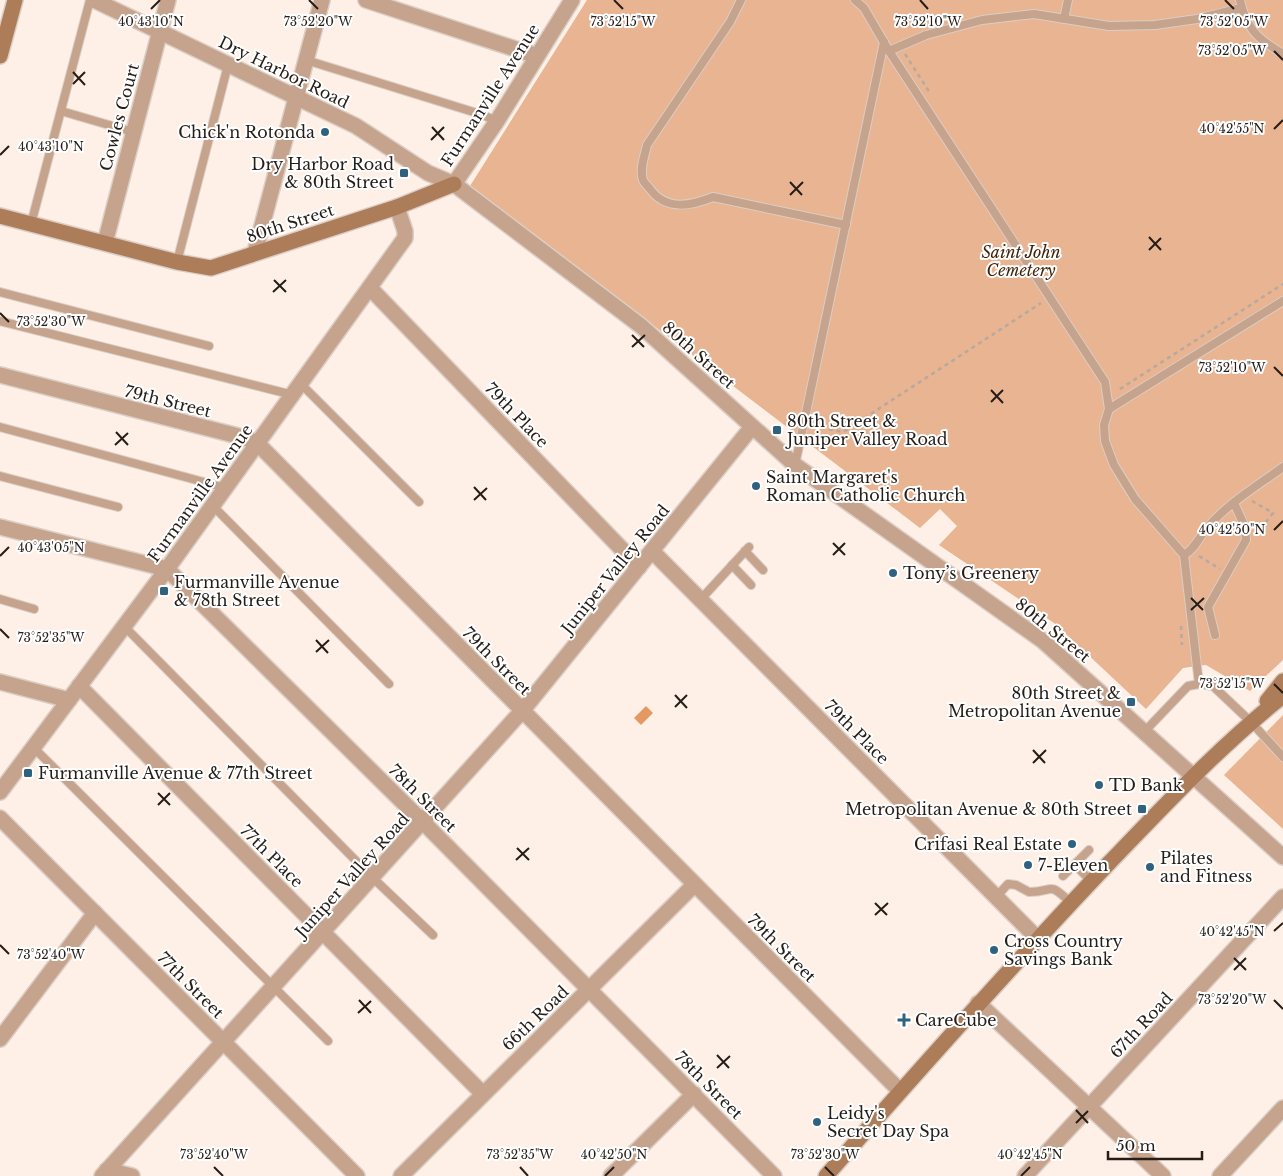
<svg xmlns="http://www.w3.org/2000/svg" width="1283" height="1176" viewBox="0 0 1283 1176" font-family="'Libre Baskerville',serif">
  <rect width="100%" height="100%" fill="#fef0e6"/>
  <g fill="#e8b491">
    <path d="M 587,0 L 1283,0 L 1283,660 L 1250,691 L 1206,665 L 1197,666 L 1183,668 L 1146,709 L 1054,623 L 939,545 L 957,526 L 940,509 L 920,528 L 470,186 Z"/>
    <path d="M 1283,715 L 1283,829 L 1224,775 Z"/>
  </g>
  <path fill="#e59962" d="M 646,706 L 653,713 L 641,725 L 634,718 Z"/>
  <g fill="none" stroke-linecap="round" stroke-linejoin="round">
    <g stroke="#dbcec5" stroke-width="10">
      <g id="lane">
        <path d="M 741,0 L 730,22 L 647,145 C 645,155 639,169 643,180 C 644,183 648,186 650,189 C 666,211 691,206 713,197 L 846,225"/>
        <path d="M 855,0 L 864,8 L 889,51 L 1105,382 L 1109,409 L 1104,425 L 1105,441 L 1114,465 L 1135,499 L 1184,555 L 1199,684"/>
        <path d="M 1240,0 C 1246,29 1258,39 1283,54"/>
        <path d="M 1064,19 L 1068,0"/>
        <path d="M 889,51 L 926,35 L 982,20 L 1034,14 L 1109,26 L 1155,25 L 1197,19 L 1241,8"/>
        <path d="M 306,60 L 480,114 L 497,121"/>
        <path d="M 61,111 L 133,132"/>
        <path d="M 31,224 L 90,0"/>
        <path d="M 177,262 L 228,65"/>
        <path d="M 0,292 L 209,346"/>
        <path d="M 0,321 L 293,395"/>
        <path d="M 301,384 L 419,502"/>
        <path d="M 1109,409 L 1283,301"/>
        <path d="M 0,427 L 226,488"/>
        <path d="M 795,465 L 884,42"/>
        <path d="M 0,476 L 118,507"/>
        <path d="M 213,506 L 389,684"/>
        <path d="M 745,551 L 763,570"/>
        <path d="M 1184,555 C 1195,549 1199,537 1207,528 C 1227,504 1257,486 1283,467"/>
        <path d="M 732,565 L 751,585"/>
        <path d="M 0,599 L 34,609"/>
        <path d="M 701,599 L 749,547"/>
        <path d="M 124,626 L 373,878 L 433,935"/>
        <path d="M 1215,635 L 1208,607 L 1246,540 L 1245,527 L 1234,503"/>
        <path d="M 1144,732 L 1188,686 L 1199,684 L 1213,686 L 1251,722 L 1283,757"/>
        <path d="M 33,747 L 328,1041"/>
        <path d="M 1075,865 L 1092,882"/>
        <path d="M 1063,876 L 1089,850"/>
        <path d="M 996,897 L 1008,884 L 1016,885 L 1029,892 C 1055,892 1047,880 1071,903"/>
      </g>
    </g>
    <g stroke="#dbcec5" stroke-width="18">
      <g id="street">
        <path d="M 94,0 L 356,126 L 428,173 L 454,184 L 641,326 L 795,465 L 1043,641 L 1283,857"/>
        <path d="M 366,0 L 537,56"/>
        <path d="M 454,184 L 497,121 L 572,0"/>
        <path d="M 105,243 L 168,0"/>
        <path d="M 255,252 L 322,0"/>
        <path d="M 370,288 L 639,567"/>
        <path d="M 0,375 L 246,438 L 258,444 L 900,1091"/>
        <path d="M 0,527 L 167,569 L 423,822 L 774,1176"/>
        <path d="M 652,551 L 1037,938"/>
        <path d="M 0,682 L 69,700"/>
        <path d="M 79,686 L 483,1094"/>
        <path d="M 0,792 L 167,569 L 405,238 L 405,231 L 397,207"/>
        <path d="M 0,818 L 357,1176"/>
        <path d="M 978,1003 L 1163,1176"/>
        <path d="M 0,1039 L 95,913"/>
        <path d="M 107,1170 L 132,1176"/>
        <path d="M 102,1176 L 522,711 L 752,427"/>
        <path d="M 401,1176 L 694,885"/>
        <path d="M 611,1176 L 694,1094"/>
        <path d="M 1025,1176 L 1283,897"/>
        <path d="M 1220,1176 L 1283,1108"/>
      </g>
    </g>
    <g stroke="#dbcec5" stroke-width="18">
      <g id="secondary">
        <path d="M 0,56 L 15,0"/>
        <path d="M 0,216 L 177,262 L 211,268 L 397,207 L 454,184"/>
        <path d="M 1267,701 L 1283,681"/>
        <path d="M 826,1176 C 919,1070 1012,965 1109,863 C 1165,805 1220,746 1283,696"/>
      </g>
    </g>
    <g stroke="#b5a9a1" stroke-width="2.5" stroke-dasharray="4 4" stroke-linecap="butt">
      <path d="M 905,54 L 930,93"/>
      <path d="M 1120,389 L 1283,284"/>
      <path d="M 813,426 L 843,432 L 1041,303"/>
      <path d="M 1252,501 L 1273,513 L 1256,535"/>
      <path d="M 1199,556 L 1220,569"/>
      <path d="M 1181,626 L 1182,645"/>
    </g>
    <use href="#lane" stroke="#c5a38c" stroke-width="8"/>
    <use href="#street" stroke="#c5a38c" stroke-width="15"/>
    <use href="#secondary" stroke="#ad7c59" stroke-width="15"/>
  </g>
  <path fill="none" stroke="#251d18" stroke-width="2" d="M 309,0 L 318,9M 614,0 L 623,9M 920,0 L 928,9M 1225,0 L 1234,9M 151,9 L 160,0M 1274,51 L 1283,60M 73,72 L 85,85M 73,84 L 85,72M 432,127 L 444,140M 1274,129 L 1283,120M 431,140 L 444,127M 0,155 L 9,146M 790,182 L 802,195M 790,195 L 803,182M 1149,237 L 1161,250M 1149,250 L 1161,238M 274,280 L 286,292M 273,292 L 286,280M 0,313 L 9,322M 632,335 L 644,347M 632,347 L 645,335M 1274,367 L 1283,376M 991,390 L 1003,403M 991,402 L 1003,390M 116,432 L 128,445M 115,445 L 128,433M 474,487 L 486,500M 474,500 L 487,488M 1274,530 L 1283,521M 833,543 L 845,555M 833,555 L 845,543M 0,556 L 9,547M 1191,598 L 1203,610M 1191,610 L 1204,598M 0,629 L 9,638M 316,640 L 328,653M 316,652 L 329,640M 1274,684 L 1283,693M 675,695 L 687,708M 675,707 L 687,695M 1033,750 L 1045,763M 1033,763 L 1046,750M 158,793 L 170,805M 158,805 L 170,793M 517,848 L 529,860M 516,860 L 529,848M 875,903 L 887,915M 875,915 L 888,903M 1274,931 L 1283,923M 0,945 L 9,954M 1234,958 L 1246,970M 1234,970 L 1246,958M 359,1000 L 371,1013M 1274,1000 L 1283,1009M 358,1013 L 371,1001M 717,1055 L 729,1068M 717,1068 L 730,1056M 1076,1110 L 1088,1123M 1076,1123 L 1088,1111M 214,1167 L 223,1176M 520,1167 L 528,1176M 825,1167 L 834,1176M 605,1176 L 614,1167M 1021,1176 L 1030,1167"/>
  <g fill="#2f627f" stroke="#fff" stroke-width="2">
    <circle cx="325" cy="132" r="5"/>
    <rect x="399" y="168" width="10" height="10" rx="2.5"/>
    <rect x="772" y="425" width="10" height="10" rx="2.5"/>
    <circle cx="756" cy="486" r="5"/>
    <circle cx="893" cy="573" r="5"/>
    <rect x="159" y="586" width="10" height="10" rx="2.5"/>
    <rect x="1126" y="697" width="10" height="10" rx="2.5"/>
    <rect x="23" y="768" width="10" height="10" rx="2.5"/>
    <circle cx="1099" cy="785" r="5"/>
    <rect x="1137" y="804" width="10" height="10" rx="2.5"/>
    <circle cx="1072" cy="844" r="5"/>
    <circle cx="1028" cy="865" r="5"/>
    <circle cx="1150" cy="867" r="5"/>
    <circle cx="994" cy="950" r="5"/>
    <path d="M901.5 1012.5h5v5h5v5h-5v5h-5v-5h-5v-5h5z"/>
    <circle cx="817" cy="1122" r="5"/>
  </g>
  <g text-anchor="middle" stroke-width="4" stroke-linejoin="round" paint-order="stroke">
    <g font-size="16" fill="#251d18" stroke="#fff">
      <text transform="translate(284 72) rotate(26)" y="6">Dry Harbor Road</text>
      <text transform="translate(490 95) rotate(-57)" y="6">Furmanville Avenue</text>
      <text transform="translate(119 117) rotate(-75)" y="6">Cowles Court</text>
      <text transform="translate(290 223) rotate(-18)" y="6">80th Street</text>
      <text transform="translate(699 355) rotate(42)" y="6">80th Street</text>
      <text transform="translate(168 401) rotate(14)" y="6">79th Street</text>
      <text transform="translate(517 415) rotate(46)" y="6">79th Place</text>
      <text transform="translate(200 493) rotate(-54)" y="6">Furmanville Avenue</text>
      <text transform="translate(615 569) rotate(-51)" y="6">Juniper Valley Road</text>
      <text transform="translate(1053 630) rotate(39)" y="6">80th Street</text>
      <text transform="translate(497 661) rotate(45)" y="6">79th Street</text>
      <text transform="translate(857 732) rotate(45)" y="6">79th Place</text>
      <text transform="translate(423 798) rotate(45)" y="6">78th Street</text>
      <text transform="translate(272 856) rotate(45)" y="6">77th Place</text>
      <text transform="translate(352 875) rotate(-48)" y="6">Juniper Valley Road</text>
      <text transform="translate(782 948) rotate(45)" y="6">79th Street</text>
      <text transform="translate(191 985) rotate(45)" y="6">77th Street</text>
      <text transform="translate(535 1018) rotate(-44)" y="6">66th Road</text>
      <text transform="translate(1141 1025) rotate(-47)" y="6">67th Road</text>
      <text transform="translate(709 1085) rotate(45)" y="6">78th Street</text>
    </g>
    <g font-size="16" fill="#251d18" stroke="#fff" text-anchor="start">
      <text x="315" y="138" text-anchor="end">Chick'n Rotonda</text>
      <text x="394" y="170" text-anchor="end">Dry Harbor Road<tspan x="394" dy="18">&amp; 80th Street</tspan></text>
      <text x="787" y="427">80th Street &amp;<tspan x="787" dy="18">Juniper Valley Road</tspan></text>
      <text x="766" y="483">Saint Margaret's<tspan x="766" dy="18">Roman Catholic Church</tspan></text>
      <text x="903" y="579">Tony’s Greenery</text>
      <text x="174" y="588">Furmanville Avenue<tspan x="174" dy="18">&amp; 78th Street</tspan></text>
      <text x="1121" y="699" text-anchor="end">80th Street &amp;<tspan x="1121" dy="18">Metropolitan Avenue</tspan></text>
      <text x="38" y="779">Furmanville Avenue &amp; 77th Street</text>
      <text x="1109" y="791">TD Bank</text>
      <text x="1132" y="815" text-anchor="end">Metropolitan Avenue &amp; 80th Street</text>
      <text x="1062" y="850" text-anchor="end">Crifasi Real Estate</text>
      <text x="1160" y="864">Pilates<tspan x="1160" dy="18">and Fitness</tspan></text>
      <text x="1038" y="871">7-Eleven</text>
      <text x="1004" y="947">Cross Country<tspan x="1004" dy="18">Savings Bank</tspan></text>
      <text x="915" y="1026">CareCube</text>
      <text x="827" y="1119">Leidy's<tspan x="827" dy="18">Secret Day Spa</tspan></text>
    </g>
    <g font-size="16" font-style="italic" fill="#41230b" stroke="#fff">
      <text x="1021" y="258">Saint John<tspan x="1021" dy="18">Cemetery</tspan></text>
    </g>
  </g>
  <g font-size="12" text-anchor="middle" fill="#251d18" stroke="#fff" stroke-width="4" stroke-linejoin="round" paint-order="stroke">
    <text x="151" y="26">40°43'10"N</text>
    <text x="318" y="26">73°52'20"W</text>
    <text x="623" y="26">73°52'15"W</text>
    <text x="928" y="26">73°52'10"W</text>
    <text x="1234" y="26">73°52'05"W</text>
    <text x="1232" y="55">73°52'05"W</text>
    <text x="1232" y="133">40°42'55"N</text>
    <text x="51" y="151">40°43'10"N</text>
    <text x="51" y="326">73°52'30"W</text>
    <text x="1232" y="372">73°52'10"W</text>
    <text x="1232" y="534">40°42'50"N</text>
    <text x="51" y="552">40°43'05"N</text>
    <text x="51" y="642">73°52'35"W</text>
    <text x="1232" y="688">73°52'15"W</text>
    <text x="1232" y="936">40°42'45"N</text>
    <text x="51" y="959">73°52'40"W</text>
    <text x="1232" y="1004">73°52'20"W</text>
    <text x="214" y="1159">73°52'40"W</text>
    <text x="520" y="1159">73°52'35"W</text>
    <text x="825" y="1159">73°52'30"W</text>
    <text x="614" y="1159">40°42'50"N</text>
    <text x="1030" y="1159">40°42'45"N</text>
  </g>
  <path d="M1108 1151v8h94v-8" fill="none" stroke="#251d18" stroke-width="2.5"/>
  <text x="1116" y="1151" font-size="15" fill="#251d18" stroke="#ffffff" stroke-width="4" paint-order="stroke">50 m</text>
</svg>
